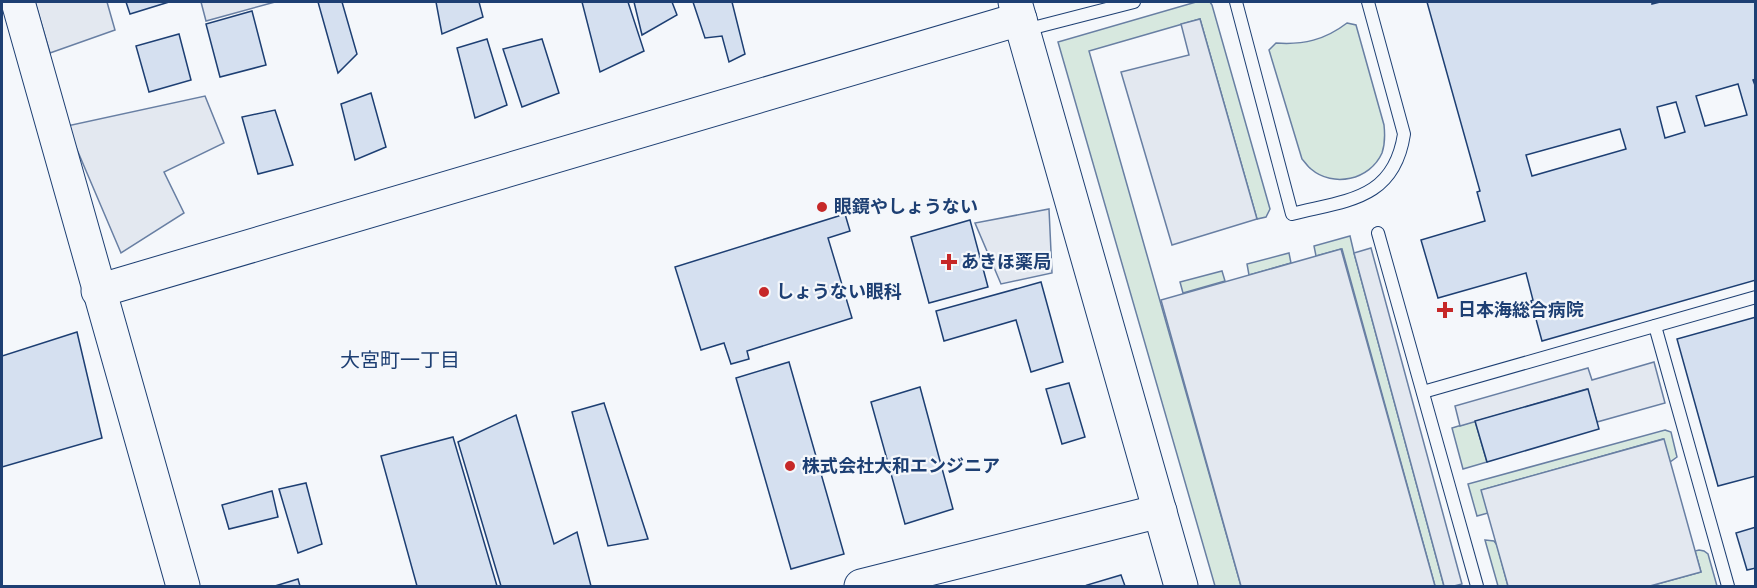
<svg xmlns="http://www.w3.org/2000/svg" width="1757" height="588" viewBox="0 0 1757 588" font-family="'Work Sans','Noto Sans JP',sans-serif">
  <rect width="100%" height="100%" fill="#f4f7fb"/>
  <g fill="#d7e8df" stroke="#687fa3" stroke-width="1.5">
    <path d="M 1196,2 L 1210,2 L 1212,5 L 1270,209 L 1266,217 L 1257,219 L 1200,19 L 1089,51 L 1241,586 L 1215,586 L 1058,42 Z"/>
    <path d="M 1347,23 L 1356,25 L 1384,125 C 1385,134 1385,144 1382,153 C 1370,180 1333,188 1311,169 C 1308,167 1305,162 1302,159 L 1269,50 L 1276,43 C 1303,45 1325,40 1347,23 Z"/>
    <path d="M 1350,236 L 1354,253 L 1444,586 L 1435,586 L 1342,249 L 1316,256 L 1314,246 Z"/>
    <path d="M 1289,253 L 1291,263 L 1249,275 L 1247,264 Z"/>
    <path d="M 1222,271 L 1225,281 L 1183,293 L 1180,282 Z"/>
    <path d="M 1475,421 L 1487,462 L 1463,469 L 1452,428 Z"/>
    <path d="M 1665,430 L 1671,432 L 1677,457 L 1670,462 L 1663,439 L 1482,490 L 1488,513 L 1477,516 L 1468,484 Z"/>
    <path d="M 1485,540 L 1494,541 L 1497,545 L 1508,586 L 1498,586 Z"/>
    <path d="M 1699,550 L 1704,551 L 1708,554 L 1717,586 L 1650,586 L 1701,572 L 1695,551 Z"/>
  </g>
  <g fill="#e3e8f0" stroke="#687fa3" stroke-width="1.5">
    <path d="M 35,2 L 107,2 L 115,30 L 50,53 Z"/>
    <path d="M 201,2 L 275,2 L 206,21 Z"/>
    <path d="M 1200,19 L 1257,219 L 1172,245 L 1121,72 L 1189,55 L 1181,24 Z"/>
    <path d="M 205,96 L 224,143 L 164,172 L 184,213 L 121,253 L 67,126 Z"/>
    <path d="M 1049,209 L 1052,273 L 1001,284 L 975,223 Z"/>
    <path d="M 1371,248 L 1462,584 L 1454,586 L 1444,586 L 1354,253 Z"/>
    <path d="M 1341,249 L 1435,586 L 1241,586 L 1161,300 Z"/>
    <path d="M 1654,362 L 1665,403 L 1597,422 L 1587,389 L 1460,426 L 1455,406 L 1588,368 L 1592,380 Z"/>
    <path d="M 1664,439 L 1701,572 L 1650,586 L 1508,586 L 1481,490 Z"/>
  </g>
  <g fill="#d5e0f0" stroke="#1d3f73" stroke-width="1.5" fill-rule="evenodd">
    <path d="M 126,2 L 169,2 L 130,14 Z"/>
    <path d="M 318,2 L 342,2 L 357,54 L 338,73 Z"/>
    <path d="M 436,2 L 479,2 L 483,17 L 442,34 Z"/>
    <path d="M 582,2 L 628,2 L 644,51 L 600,72 Z"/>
    <path d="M 634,2 L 672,2 L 677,15 L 642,35 Z"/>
    <path d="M 693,2 L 732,2 L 745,54 L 729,62 L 722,36 L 705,38 Z"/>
    <path d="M 1427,2 L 1652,2 L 1652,4 L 1660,2 L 1756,2 L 1756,79 L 1753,80 L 1756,88 L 1756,280 L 1542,341 L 1531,301 L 1533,300 L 1526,273 L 1438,298 L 1421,240 L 1485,221 L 1477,192 L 1480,191 ZM 1738,84 L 1747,115 L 1705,126 L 1696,96 ZM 1676,102 L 1685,132 L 1665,138 L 1657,107 ZM 1620,129 L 1626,149 L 1532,176 L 1526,155 Z"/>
    <path d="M 252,11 L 266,65 L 220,77 L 206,24 Z"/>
    <path d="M 179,34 L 191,80 L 149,92 L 136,46 Z"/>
    <path d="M 487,39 L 507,105 L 475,118 L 457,48 Z"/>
    <path d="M 542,39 L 559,93 L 522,107 L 503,49 Z"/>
    <path d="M 371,93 L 386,147 L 355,160 L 341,104 Z"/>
    <path d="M 275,110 L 293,165 L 258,174 L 242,117 Z"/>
    <path d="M 845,214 L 850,231 L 828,238 L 852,318 L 747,351 L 749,359 L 731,364 L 724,343 L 701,350 L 675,267 Z"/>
    <path d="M 970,220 L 988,287 L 929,303 L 911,237 Z"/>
    <path d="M 1041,282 L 1063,362 L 1031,372 L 1016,320 L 944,341 L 936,311 Z"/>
    <path d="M 1756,317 L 1756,476 L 1718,486 L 1677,339 Z"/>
    <path d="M 77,332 L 102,438 L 2,467 L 2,356 Z"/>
    <path d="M 789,362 L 844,554 L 791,569 L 736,378 Z"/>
    <path d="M 1069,383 L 1085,437 L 1062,444 L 1046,389 Z"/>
    <path d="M 920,387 L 953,509 L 905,524 L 871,402 Z"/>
    <path d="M 1588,389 L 1599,429 L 1487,462 L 1475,421 Z"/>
    <path d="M 604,403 L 648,539 L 608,546 L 572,412 Z"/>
    <path d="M 516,415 L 554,544 L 577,532 L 591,586 L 501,586 L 458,442 Z"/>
    <path d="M 453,437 L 497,586 L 417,586 L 381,456 Z"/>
    <path d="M 306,483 L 322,544 L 298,553 L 279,489 Z"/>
    <path d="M 272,491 L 278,517 L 229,529 L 222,505 Z"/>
    <path d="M 1756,527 L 1756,568 L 1747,570 L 1736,533 Z"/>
    <path d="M 1121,575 L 1125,586 L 1088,586 L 1087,585 Z"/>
    <path d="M 298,579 L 300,586 L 275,586 Z"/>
  </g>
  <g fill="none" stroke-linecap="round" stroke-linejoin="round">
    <g stroke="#1d3f73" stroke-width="14">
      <g id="lane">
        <path d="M 1236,2 L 1292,214 C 1347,200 1394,200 1404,134 L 1368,2"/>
        <path d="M 1025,30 L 1134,2"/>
        <path d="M 1378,233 L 1477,586"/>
        <path d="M 1655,326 L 1728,586"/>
        <path d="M 1423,392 L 1756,297"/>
      </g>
    </g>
    <g stroke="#1d3f73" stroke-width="35">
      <g id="secondary">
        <path d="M 18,2 L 183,586"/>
        <path d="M 1015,2 L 1181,586"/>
        <path d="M 98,291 L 1020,19"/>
        <path d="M 861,586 L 1160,511"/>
      </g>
    </g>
    <use href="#lane" stroke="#f4f7fb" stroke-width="12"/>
    <use href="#secondary" stroke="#f4f7fb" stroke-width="33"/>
  </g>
  <g fill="#c62828" stroke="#f4f7fb" stroke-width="2">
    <circle cx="822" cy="207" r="6"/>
    <path d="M946 253h6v6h6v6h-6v6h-6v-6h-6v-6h6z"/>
    <circle cx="764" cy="292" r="6"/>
    <path d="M1442 301h6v6h6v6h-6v6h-6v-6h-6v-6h6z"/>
    <circle cx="790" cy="466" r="6"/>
  </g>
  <g text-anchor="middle" stroke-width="4.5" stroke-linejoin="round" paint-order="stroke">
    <g font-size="18" font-weight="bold" fill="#1d3f73" stroke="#f4f7fb" text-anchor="start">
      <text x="834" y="213">眼鏡やしょうない</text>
      <text x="961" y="268">あきほ薬局</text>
      <text x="776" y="298">しょうない眼科</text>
      <text x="1458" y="316">日本海総合病院</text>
      <text x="802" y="472">株式会社大和エンジニア</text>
    </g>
    <g font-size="20" fill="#1d3f73" stroke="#f4f7fb">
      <text x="400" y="367">大宮町一丁目</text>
    </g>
  </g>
  <rect width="1757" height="588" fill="none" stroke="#1d3f73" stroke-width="6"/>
</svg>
